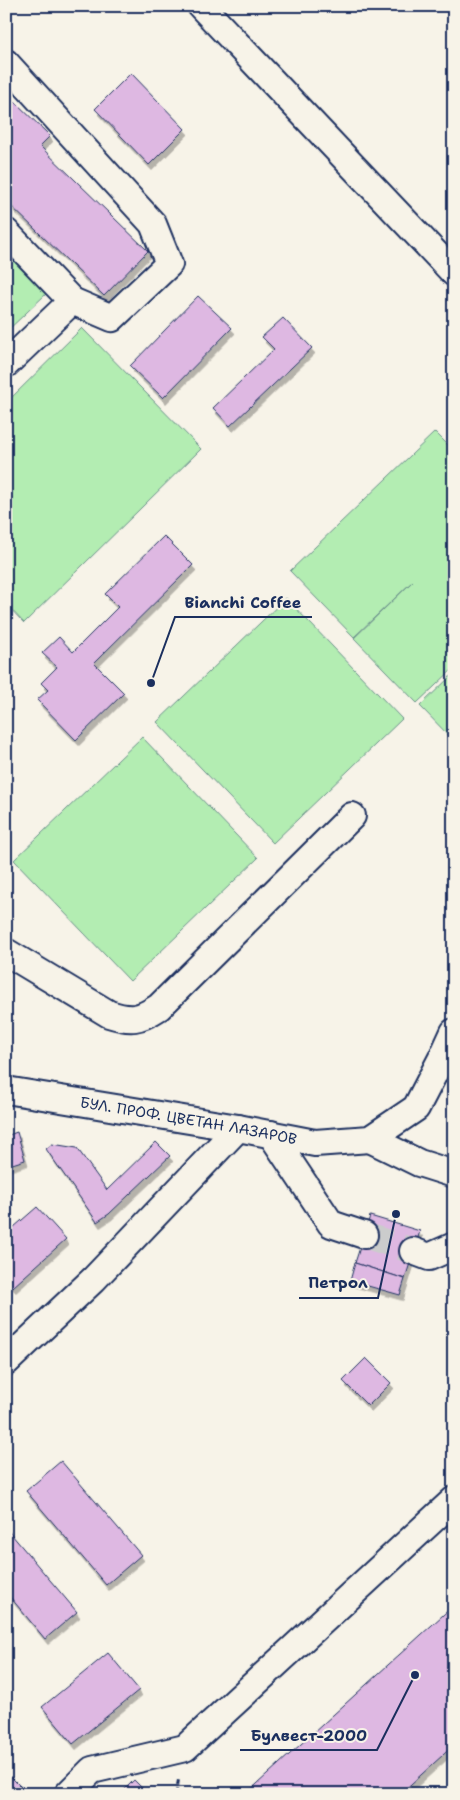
<svg xmlns="http://www.w3.org/2000/svg" width="460" height="1800" viewBox="0 0 460 1800" font-family="'Shantell Sans',sans-serif">
  <defs>
    <filter id="shadow"><feDropShadow dx="3" dy="5.5" stdDeviation="0" flood-color="#0004"/></filter>
  </defs>
  <rect width="100%" height="100%" fill="#f7f3e8"/>
  <filter id="ink" filterUnits="userSpaceOnUse"><feTurbulence type="fractalNoise" baseFrequency=".02" numOctaves="2"/><feDisplacementMap in="SourceGraphic" scale="10" xChannelSelector="R" yChannelSelector="G"/><feConvolveMatrix kernelMatrix="1 2 1 2 8 2 1 2 1" color-interpolation-filters="sRGB"/></filter>
  <g filter="url(#ink)">
    <g fill="#b3edb2" stroke="#678e88">
      <path d="M 6,253 L 46,294 L 6,332 Z"/>
      <path d="M 82,328 L 201,449 L 24,623 L 6,604 L 6,403 Z"/>
      <path d="M 435,432 L 454,451 L 454,668 L 417,703 L 354,638 L 413,581 L 354,637 L 290,571 Z"/>
      <path d="M 286,598 L 402,719 L 273,843 L 157,722 Z"/>
      <path d="M 454,673 L 454,741 L 420,706 Z"/>
      <path d="M 142,737 L 258,858 L 130,981 L 14,860 Z"/>
    </g>
    <g fill="#deb8e2" stroke="#1b2f5e" filter="url(#shadow)">
      <path d="M 131,73 L 185,129 L 149,165 L 95,109 Z"/>
      <path d="M 6,93 L 50,136 L 40,146 L 148,251 L 104,296 L 6,201 Z"/>
      <path d="M 198,296 L 232,328 L 163,398 L 130,366 Z"/>
      <path d="M 283,318 L 312,348 L 230,426 L 213,408 L 274,349 L 262,337 Z"/>
      <path d="M 164,536 L 193,565 L 94,663 L 124,693 L 76,740 L 37,700 L 48,690 L 41,683 L 57,667 L 42,653 L 59,637 L 73,652 L 118,607 L 105,594 Z"/>
      <path d="M 17,1132 L 25,1160 L 6,1166 L 6,1136 Z"/>
      <path d="M 156,1142 L 170,1156 L 109,1214 L 97,1222 L 46,1149 L 52,1144 L 77,1148 L 107,1190 Z"/>
      <path d="M 37,1207 L 66,1239 L 13,1287 L 6,1280 L 6,1234 Z"/>
      <path d="M 370,1216 L 420,1231 L 405,1279 L 355,1263 Z"/>
      <path d="M 355,1263 L 405,1279 L 400,1295 L 350,1281 Z"/>
      <path d="M 366,1358 L 391,1383 L 368,1406 L 343,1381 Z"/>
      <path d="M 61,1461 L 141,1555 L 106,1585 L 26,1491 Z"/>
      <path d="M 6,1528 L 77,1612 L 45,1639 L 6,1592 Z"/>
      <path d="M 454,1605 L 454,1745 L 400,1794 L 246,1794 Z"/>
      <path d="M 108,1653 L 139,1690 L 73,1744 L 42,1707 Z"/>
      <path d="M 6,1772 L 28,1794 L 6,1794 Z"/>
      <path d="M 134,1780 L 148,1794 L 120,1794 Z"/>
    </g>
    <g fill="none" stroke-linecap="round" stroke-linejoin="round">
      <path stroke="#cbcccc" stroke-width="26" stroke-dasharray="26 13" stroke-linecap="butt" d="M 364,1235 L 413,1251"/>
      <g stroke="#1b2f5e" stroke-width="30">
        <g id="minor">
          <path d="M 201,6 L 454,273"/>
          <path d="M 6,63 L 153,224 L 169,264 L 112,318 L 72,301 L 6,364"/>
          <path d="M 6,232 L 72,301"/>
          <path d="M 6,952 L 109,1014 C 131,1021 139,1020 159,1007 L 352,816"/>
          <path id="s1" d="M 6,1090 L 238,1128 L 315,1143 L 370,1139 L 416,1108 L 443,1056 L 454,1032"/>
          <path d="M 271,1134 L 331,1224 L 364,1235"/>
          <path d="M 370,1139 L 419,1163 L 454,1174"/>
          <path d="M 413,1251 L 429,1257 L 454,1246"/>
          <path d="M 6,1362 L 94,1279 L 238,1128"/>
          <path d="M 68,1794 L 92,1770 L 185,1748 L 454,1500"/>
        </g>
      </g>
      <path stroke="#1b2f5e" stroke-width="3" stroke-dasharray="5 4" stroke-linecap="butt" d="M 176,1794 L 179,1777"/>
      <use href="#minor" stroke="#f7f3e8" stroke-width="26"/>
    </g>
  </g>
  <g text-anchor="middle" stroke-width="4" stroke-linejoin="round" paint-order="stroke">
    <g font-size="15" fill="#1b2f5e" stroke="#f7f3e8">
      <text dy="5" stroke="none"><textPath href="#s1" startOffset="185">БУЛ. ПРОФ. ЦВЕТАН ЛАЗАРОВ</textPath></text>
    </g>
  </g>
  <path fill="none" stroke="#1b2f5e" stroke-width="2" d="M151 683L175 617H312M396 1214L378 1298H299M415 1675L377 1750H240"/>
  <g fill="#1b2f5e" stroke="#f7f3e8" stroke-width="2">
    <circle cx="151" cy="683" r="5"/>
    <circle cx="396" cy="1214" r="5"/>
    <circle cx="415" cy="1675" r="5"/>
  </g>
  <g font-size="16" text-anchor="middle" font-weight="bold" fill="#1b2f5e" stroke="#f7f3e8" stroke-width="4" stroke-linejoin="round" paint-order="stroke">
    <text x="243" y="608">Bianchi Coffee</text>
    <text x="338" y="1288">Петрол</text>
    <text x="309" y="1741">Булвест-2000</text>
  </g>
  <rect width="460" height="1800" fill="none" stroke="#f7f3e8" stroke-width="25"/>
  <rect x="12" y="12" width="435" height="1775" fill="none" stroke="#1b2f5e" stroke-width="2" filter="url(#ink)"/>
</svg>
